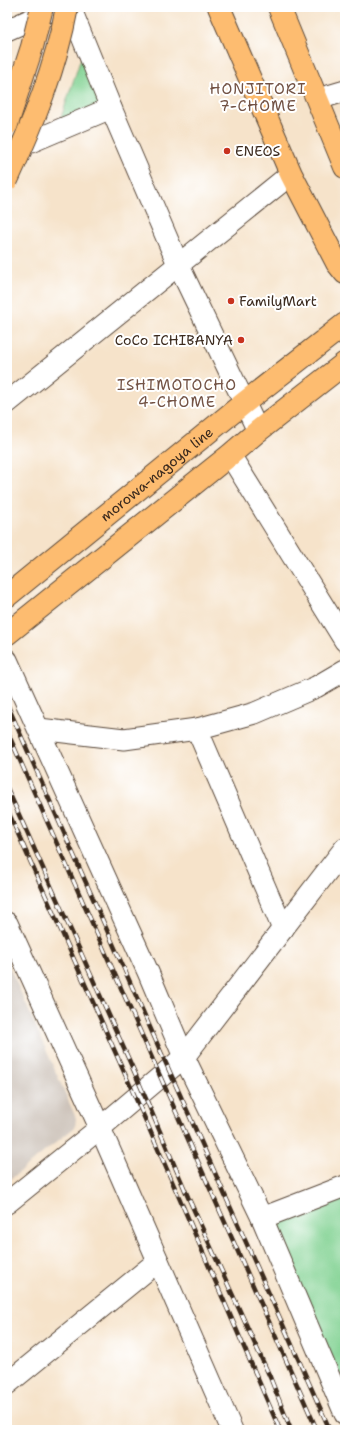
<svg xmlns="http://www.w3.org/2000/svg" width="352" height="1437" viewBox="0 0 352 1437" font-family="'Shantell Sans',sans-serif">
  <rect width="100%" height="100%" fill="#fff"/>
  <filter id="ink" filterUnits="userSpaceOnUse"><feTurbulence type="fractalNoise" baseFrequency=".025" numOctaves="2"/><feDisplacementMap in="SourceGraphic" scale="8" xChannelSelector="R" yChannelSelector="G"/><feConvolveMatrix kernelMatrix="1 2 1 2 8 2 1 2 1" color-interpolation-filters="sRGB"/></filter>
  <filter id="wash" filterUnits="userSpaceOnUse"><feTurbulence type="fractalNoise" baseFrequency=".012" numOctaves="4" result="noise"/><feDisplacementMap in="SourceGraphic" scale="16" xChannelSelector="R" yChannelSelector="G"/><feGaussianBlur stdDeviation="0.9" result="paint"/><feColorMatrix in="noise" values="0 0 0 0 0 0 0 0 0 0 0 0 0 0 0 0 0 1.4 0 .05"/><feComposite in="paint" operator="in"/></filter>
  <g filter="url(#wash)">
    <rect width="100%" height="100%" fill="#f6e3ca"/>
    <path fill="#ccc2b9" d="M 7,961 L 76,1118 L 75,1127 L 7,1182 Z"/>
    <g fill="#80d191" stroke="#5e7e58">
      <path d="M 82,55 L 106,106 L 58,127 Z"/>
      <path d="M 345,1196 L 345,1376 L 344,1376 L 333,1370 L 271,1226 Z"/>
    </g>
  </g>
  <g filter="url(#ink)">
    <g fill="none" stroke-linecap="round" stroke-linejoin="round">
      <g stroke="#574638" stroke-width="23">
        <g id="minor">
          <path d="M 70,7 L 111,108 L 178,264 L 258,431"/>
          <path d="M 7,30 L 59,7"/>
          <path d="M 318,99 L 345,91"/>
          <path d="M 7,152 L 111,108"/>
          <path d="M 7,403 L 291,174"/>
          <path d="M 230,455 L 345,641"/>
          <path d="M 7,660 L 148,972 L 184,1057 L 262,1218 L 345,1414"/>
          <path d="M 39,729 L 124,739 L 197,729 L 255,713 L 316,687 L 345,670"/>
          <path d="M 197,729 L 283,929"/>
          <path d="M 7,923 L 100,1128 L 232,1430"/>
          <path d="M 7,1203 L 100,1128 L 184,1057 L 345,848"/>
          <path d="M 262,1218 L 345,1186"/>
          <path d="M 7,1384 L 158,1261"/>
        </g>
      </g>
      <g stroke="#574638" stroke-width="24">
        <g id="major">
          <path id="s1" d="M 7,596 L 244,403 L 345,324"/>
          <path d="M 7,634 L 230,455 L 258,431 L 345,363"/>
        </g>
      </g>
      <g stroke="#574638" stroke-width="24">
        <g id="highway">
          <path d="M 219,7 L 291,174 L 337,263 L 345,273"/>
          <path d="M 279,7 L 345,167"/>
        </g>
      </g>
      <use href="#minor" stroke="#fff" stroke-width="21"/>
      <use href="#major" stroke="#fdbc70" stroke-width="22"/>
      <use href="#highway" stroke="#fdbc70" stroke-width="22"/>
      <g stroke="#3b2a1e" stroke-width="4.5">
        <g id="rail">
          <path d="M 7,704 L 160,1050 L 330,1430"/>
          <path d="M 7,731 L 317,1430"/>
          <path d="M 7,788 L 134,1071 L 188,1197 L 270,1377 L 291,1430"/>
          <path d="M 7,809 L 145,1119 L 280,1430"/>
        </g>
      </g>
      <use href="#rail" stroke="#fff" stroke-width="3" stroke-dasharray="9" stroke-linecap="butt"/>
      <g stroke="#574638" stroke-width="24" stroke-linecap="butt">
        <g id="highway-bridge">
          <path d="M 7,124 L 32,47 L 42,7"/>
          <path d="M 7,180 C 33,124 56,67 67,7"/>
        </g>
      </g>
      <use href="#highway-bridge" stroke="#fdbc70" stroke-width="22"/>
    </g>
  </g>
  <g fill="#c8321e" stroke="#fff" stroke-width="1.5">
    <circle cx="227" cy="151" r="4"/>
    <circle cx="231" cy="301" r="4"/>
    <circle cx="241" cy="340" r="4"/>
  </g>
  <g text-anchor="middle" stroke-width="4" stroke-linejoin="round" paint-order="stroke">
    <g font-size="14" fill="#3b2a1e" stroke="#fff" text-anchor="start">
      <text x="235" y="156">ENEOS</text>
      <text x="239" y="306">FamilyMart</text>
      <text x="233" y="345" text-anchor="end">CoCo ICHIBANYA</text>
    </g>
    <g font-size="14" fill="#3b2a1e" stroke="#fff">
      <text dy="5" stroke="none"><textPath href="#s1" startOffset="193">morowa-nagoya line</textPath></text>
    </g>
    <g font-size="15" letter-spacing="1" fill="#735345" stroke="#fff">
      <text x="258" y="94">HONJITORI<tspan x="258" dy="17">7-CHOME</tspan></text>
      <text x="177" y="390">ISHIMOTOCHO<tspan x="177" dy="17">4-CHOME</tspan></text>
    </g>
  </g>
  <rect width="352" height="1437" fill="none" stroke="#fff" stroke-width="24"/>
</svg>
